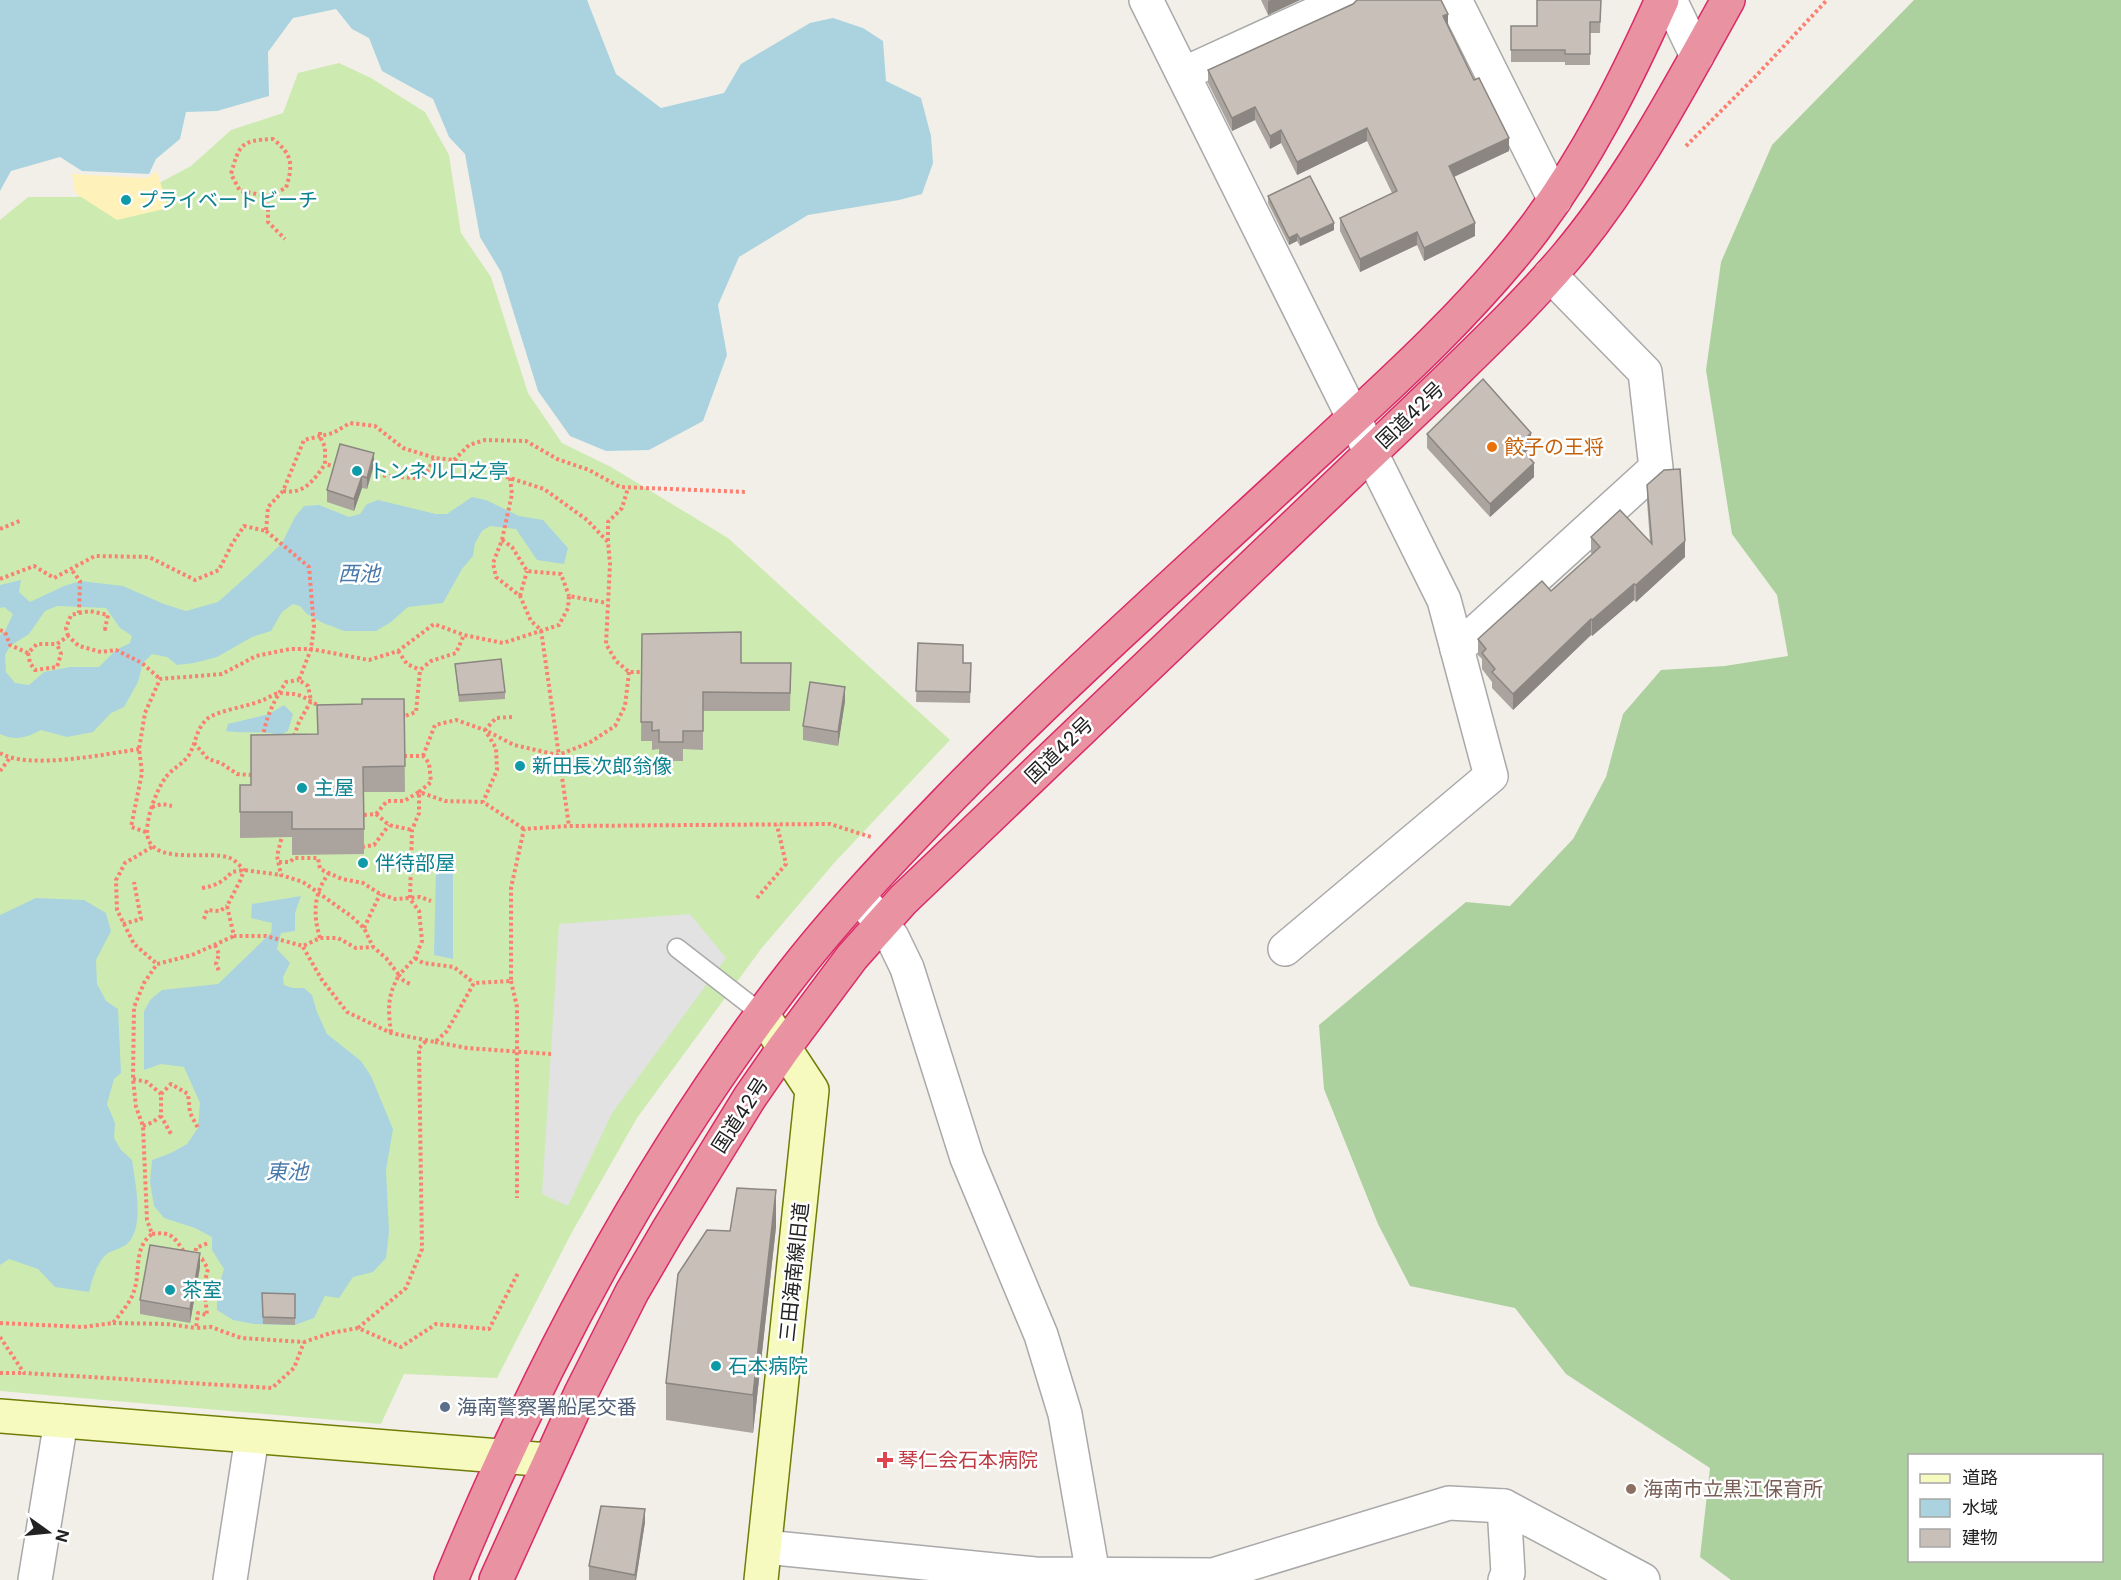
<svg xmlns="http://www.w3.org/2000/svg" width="2121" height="1580" viewBox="0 0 2121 1580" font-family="Inter,'Noto Sans JP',sans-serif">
  <rect width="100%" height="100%" fill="#f2efe9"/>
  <path fill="#cdebb0" d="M 339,63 L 371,78 L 425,112 L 449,155 L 461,233 L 491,277 L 528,393 L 562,443 L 611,467 L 728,538 L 950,740 L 835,862 L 761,949 L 637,1118 L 571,1234 L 497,1378 L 404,1374 L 381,1424 L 0,1391 L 0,220 L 28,197 L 75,197 L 144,191 L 191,166 L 231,130 L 283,113 L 298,73 Z"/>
  <path fill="#add19e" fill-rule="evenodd" d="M 1914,0 L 2121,0 L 2121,1580 L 1731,1580 L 1700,1557 L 1710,1468 L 1566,1374 L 1515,1308 L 1410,1286 L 1378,1224 L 1324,1089 L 1319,1025 L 1466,902 L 1510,906 L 1573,839 L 1606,777 L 1623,714 L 1661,670 L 1725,666 L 1788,656 L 1777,595 L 1732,534 L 1706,370 L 1721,262 L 1772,145 ZM 1910,1456 L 2102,1456 L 2102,1560 L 1910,1560 Z"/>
  <path fill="#fff1ba" d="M 157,171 L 168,208 L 117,220 L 75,193 L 72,174 L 147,178 Z"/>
  <path fill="#e2e2e2" d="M 690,914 L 726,958 L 612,1113 L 568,1206 L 542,1194 L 559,924 Z"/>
  <g fill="#aad3df" fill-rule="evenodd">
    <path d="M 0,0 L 587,0 L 616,74 L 661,108 L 724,93 L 741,64 L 810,23 L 833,18 L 863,28 L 883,41 L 886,81 L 921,98 L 931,136 L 933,163 L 922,194 L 899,200 L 808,215 L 739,257 L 718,305 L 727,355 L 703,421 L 649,450 L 606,451 L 570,436 L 538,391 L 501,272 L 480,237 L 465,154 L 449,137 L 433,99 L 382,71 L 369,38 L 352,29 L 336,9 L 293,18 L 268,52 L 269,96 L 217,111 L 186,112 L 180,139 L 156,159 L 149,174 L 82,171 L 60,157 L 11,171 L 0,191 Z"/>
    <path d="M 472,497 L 486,500 L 519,516 L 543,520 L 568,548 L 564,564 L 537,560 L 516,529 L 490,526 L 482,531 L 475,543 L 473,556 L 462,569 L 443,603 L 408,607 L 391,622 L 376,631 L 344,631 L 323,623 L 307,614 L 300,606 L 293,604 L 282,612 L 271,631 L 252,637 L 217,657 L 194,663 L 177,665 L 167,657 L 152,654 L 143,663 L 138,682 L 124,707 L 111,713 L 93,732 L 67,737 L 41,730 C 26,738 15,741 0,734 L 0,635 L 5,631 L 13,614 L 4,607 L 0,608 L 0,585 L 21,580 L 19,592 L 30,602 L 64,586 L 80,581 L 123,586 L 164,604 L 186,611 L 218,602 L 257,567 L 282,543 L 295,517 L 304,506 L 319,505 L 349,517 L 360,514 L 367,504 L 378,500 L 436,514 L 447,514 ZM 57,606 L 106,608 L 120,628 L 132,636 L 130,643 L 116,650 L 99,667 L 70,667 L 44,672 L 29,685 L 15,683 L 6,672 L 5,655 L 10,646 L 29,634 L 45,611 Z"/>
    <path d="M 284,705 L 293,714 L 288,731 L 280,735 C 261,730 246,734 226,731 L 228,724 L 269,714 Z"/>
    <path d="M 453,855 L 453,959 L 434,955 L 436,870 L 382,868 L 381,857 Z"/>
    <path d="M 301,896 L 295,913 L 295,931 L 281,933 L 277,949 L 290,963 L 283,977 L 284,985 L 293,988 L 304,988 L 312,995 L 317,1012 L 327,1034 L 361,1061 L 371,1076 L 393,1129 L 386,1170 L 389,1232 L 386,1258 L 373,1272 L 353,1277 L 339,1298 L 325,1296 L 314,1318 L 295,1325 L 254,1324 L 233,1320 L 217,1310 L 217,1292 L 224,1269 L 212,1250 L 212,1237 L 195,1228 L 164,1218 L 154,1206 L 150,1182 L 152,1160 L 171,1153 L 187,1144 L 198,1128 L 200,1103 L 184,1067 L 161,1064 L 144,1070 L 144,1011 L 151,999 L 162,990 L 218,984 L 271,933 L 272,923 L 251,918 L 252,904 Z"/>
    <path d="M 36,898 L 84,900 L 106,913 L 111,931 L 96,960 L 97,984 L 106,1001 L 118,1009 L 121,1073 L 114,1079 L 107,1104 L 115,1123 L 114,1138 L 121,1150 L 132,1160 C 135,1182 145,1226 128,1243 C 122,1249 114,1249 107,1254 C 97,1262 92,1280 89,1292 L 55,1287 L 38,1269 L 9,1259 L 0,1265 L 0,915 Z"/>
  </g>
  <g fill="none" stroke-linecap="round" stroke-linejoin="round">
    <g stroke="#a9a9a9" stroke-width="21">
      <path id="lane" d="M 677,948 L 762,1014"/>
    </g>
    <g stroke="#a9a9a9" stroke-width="36">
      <g id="street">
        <path d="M 1146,0 L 1444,600 L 1491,776 L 1285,949"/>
        <path d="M 1455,0 L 1555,200"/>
        <path d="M 1670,0 L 1697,56"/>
        <path d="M 1183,74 L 1345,0"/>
        <path d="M 1457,649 L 1656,468 L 1645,372 L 1550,275"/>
        <path d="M 859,896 L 892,937 L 907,968 L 967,1158 L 1041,1335 L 1065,1414 L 1094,1580"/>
        <path d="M 1504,1506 L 1508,1573 L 1505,1580"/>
        <path d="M 765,1547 L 1035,1574 L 1213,1575 L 1449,1503 L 1504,1506 L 1643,1580"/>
        <path d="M 35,1580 L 61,1421"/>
        <path d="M 230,1580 L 252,1437"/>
      </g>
    </g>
    <g stroke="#707d05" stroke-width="36">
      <g id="secondary">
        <path d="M 0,1416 L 549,1460"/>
        <path d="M 761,1580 L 812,1090 L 762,1014"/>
      </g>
    </g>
    <g stroke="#dc2a67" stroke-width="36">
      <g id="highway">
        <path d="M 451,1580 C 538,1369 647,1163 786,982 C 837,915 897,853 955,793 C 1068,678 1190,570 1308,460 C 1385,389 1471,312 1534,229 C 1587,158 1626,80 1662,0"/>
        <path d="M 496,1580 L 581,1393 L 632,1292 L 667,1232 L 750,1097 L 784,1048 L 852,957 L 903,900 L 1445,382 C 1487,341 1528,302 1566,257 C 1631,180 1679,88 1728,0"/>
      </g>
    </g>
    <g stroke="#fa8072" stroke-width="4" stroke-dasharray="3 3" stroke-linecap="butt">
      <path d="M 1686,146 L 1755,77 L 1827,0"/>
      <path d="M 268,196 L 240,191 L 231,174 C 239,145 241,140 273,139 C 293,155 293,165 286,188 L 268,196 L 268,222 L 285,239"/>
      <path d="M 320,432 L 320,437 L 325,447 L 325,464 L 336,467"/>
      <path d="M 454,460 L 469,445 L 485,440 L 526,441 L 557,459 L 589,470 L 620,487 L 747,492"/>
      <path d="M 377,475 L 423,479 L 435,458 L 454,460 L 544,489 L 587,520 L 608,542 L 610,564 L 606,644 L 616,661 L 629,672 L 642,672"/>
      <path d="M 510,478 L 512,494 L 502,540 L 493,563 L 496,577 L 520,596 L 531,621 L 541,630 L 569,826"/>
      <path d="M 283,491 C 304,495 315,479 325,464"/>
      <path d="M 0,529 L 22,520"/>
      <path d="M 266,531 L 309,567 L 314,627 L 311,649 L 299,680 L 308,686 L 311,701 L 299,722 L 294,736"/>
      <path d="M 502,540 L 512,547 L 527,571 L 561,574 L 569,596"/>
      <path d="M 608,541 L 608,522 L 622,508 L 628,488"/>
      <path d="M 0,579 L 34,566 L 54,578 L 95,556 L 149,557 L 195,580 L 219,570 L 232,544 L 244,526 L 266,531 L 268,507 L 283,491 L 304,440 L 333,433 L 350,423 L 375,426 L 403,448 L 435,458"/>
      <path d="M 520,596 L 527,571"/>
      <path d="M 79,613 L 90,611 L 108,615 L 105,629 L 102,626"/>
      <path d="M 0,630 L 5,632 L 10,645 L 28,653 L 37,644 L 57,644 L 68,636 L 79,646 L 101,652 L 116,650 L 142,663 L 160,679"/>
      <path d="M 68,636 L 66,628 L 71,615 L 79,613 L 80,581 L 71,569"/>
      <path d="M 398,651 L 407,664 L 420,670"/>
      <path d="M 28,653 L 30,663 L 35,670 L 57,667 L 61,654 L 57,644"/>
      <path d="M 322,707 C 312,703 304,695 293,694 C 289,694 283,693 279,693 C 274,694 268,698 263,700 C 247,707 218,710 207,719 C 196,729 196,743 189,755 C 183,764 172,769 166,777 C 156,790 142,827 149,841 C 161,864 209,850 230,858 C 235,860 240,866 244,870 L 240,881 L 227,906 L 234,936 L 266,936 L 303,946 L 320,938 L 338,938 L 356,948 L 373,947 L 386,958 L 399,975 C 387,997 388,1008 391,1033"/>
      <path d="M 400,715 L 405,716 L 416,712 L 420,670 L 431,661 L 456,653 L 464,635"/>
      <path d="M 512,717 L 496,718 L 485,730 L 514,745 L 558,755 L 589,743 L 615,726 L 625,706 L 629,672"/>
      <path d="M 263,738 C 265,718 275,699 286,682 L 299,680"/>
      <path d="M 194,743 L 208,759 L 221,763 L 237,774 L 251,775"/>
      <path d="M 0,753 C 27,770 107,754 139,749"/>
      <path d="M 404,756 L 423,756 L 429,763 L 431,782 L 419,792 L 445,801 L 483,802 L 524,829"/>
      <path d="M 423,756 L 435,725 L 456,720 L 485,730 L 496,748 L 497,770 L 483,802"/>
      <path d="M 0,771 L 9,759"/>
      <path d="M 152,807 L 162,804 L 172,806"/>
      <path d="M 376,814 L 387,801 L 404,801 L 419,792 L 419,813 L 412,830 L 410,899 L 419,911 L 422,941 L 415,958 L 399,975 L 404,981 L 412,985"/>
      <path d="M 364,815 L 376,814 L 389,825 L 412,830"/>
      <path d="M 146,832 L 131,827 L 142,773 L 139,749 L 145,713 L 160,679 L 222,674 L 256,656 L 290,649 L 311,649 L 369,660 L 398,651 L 434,624 L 464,635 L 503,643 L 559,625 L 568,608 L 569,596 L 607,603"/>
      <path d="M 280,834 L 282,836 L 277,856 L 281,875 L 303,882 L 351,916 L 364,928 L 373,947"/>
      <path d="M 152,847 L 125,863 L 116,880 L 117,910 L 134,944 L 157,964"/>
      <path d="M 362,847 L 374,845 L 389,825"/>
      <path d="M 279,862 L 290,862 L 294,858 L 318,858 L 320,869 L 342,879 L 363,883 L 380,894 L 395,899 L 420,897 L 431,901"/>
      <path d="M 202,888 C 215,886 223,882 232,872 L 244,870 L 281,875"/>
      <path d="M 757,898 L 786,864 L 777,825"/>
      <path d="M 204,919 L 207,910 L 220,911 L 227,906"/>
      <path d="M 123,924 L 141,919 L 134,882"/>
      <path d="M 364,928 L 380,894"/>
      <path d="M 320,938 C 313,915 313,894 329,873"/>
      <path d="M 215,945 L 219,954 L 216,964 L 219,971"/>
      <path d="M 303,947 L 322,980 L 347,1012 L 391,1033 L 435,1042 L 447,1031 L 474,983 L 511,981 L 511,888 L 524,829 L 569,826 L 830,824 L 871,837"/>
      <path d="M 415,958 L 423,963 L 454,967 L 474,983"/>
      <path d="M 511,981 L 517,1007 L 517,1198"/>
      <path d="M 435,1042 L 467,1048 L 551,1054"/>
      <path d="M 133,1079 L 147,1082 L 161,1094 L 161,1116 L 171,1134"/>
      <path d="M 161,1094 L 171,1084 L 188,1094 L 190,1113 L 198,1128"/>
      <path d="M 143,1126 L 153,1122 L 161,1116"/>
      <path d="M 152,1234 C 173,1231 174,1238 185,1253"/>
      <path d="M 195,1257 L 196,1248 L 208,1243"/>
      <path d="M 196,1258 L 202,1259 L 208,1269 L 204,1285 L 207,1315 L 198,1313 L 196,1328 L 211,1327 L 241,1338 L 304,1342 L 331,1333 L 358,1328 L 401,1347 L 436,1324 L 489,1329 L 518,1273"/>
      <path d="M 0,1323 L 83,1327 L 113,1323 C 120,1314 131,1302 134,1291 C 141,1271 133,1248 152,1234 L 147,1220 L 143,1126 L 136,1107 L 133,1079 L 134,1007 L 144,983 L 157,964 L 192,955 L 234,936"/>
      <path d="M 113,1323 L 167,1324 L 196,1328"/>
      <path d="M 358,1328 L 406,1288 L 422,1249 L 419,1048 L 426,1041"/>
      <path d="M 0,1337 L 24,1373 L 272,1388 L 294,1368 L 304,1342"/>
      <path d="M 0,1373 L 24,1373"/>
    </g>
    <use href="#lane" stroke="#fff" stroke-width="18"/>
    <use href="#street" stroke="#fff" stroke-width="33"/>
    <use href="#secondary" stroke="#f7fabf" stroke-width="33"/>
    <use href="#highway" stroke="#e892a2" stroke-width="33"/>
  </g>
  <g fill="#aba49e">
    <path d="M 1261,0 L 1300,0 L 1268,15 Z"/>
    <path d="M 1601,0 L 1600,33 L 1590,33 L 1590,65 L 1565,65 L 1565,62 L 1511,62 L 1511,26 L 1537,26 Z"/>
    <path d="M 1353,4 L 1448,26 L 1509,151 L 1454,177 L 1475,236 L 1424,261 L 1417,245 L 1360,272 L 1340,231 L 1340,218 L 1392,193 L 1367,141 L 1297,175 L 1281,143 L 1270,149 L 1255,120 L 1232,131 L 1208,83 L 1208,70 Z"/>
    <path d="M 1268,196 L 1334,230 L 1300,246 L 1297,241 L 1289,245 L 1268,203 Z"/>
    <path d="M 1427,434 L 1531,447 L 1525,453 L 1534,477 L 1490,517 L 1427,448 Z"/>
    <path d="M 374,465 L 367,489 L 362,488 L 354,511 L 327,502 L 327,490 Z"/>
    <path d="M 1647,485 L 1685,557 L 1636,602 L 1634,600 L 1592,636 L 1591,635 L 1513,710 L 1492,688 L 1492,682 L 1482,669 L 1482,659 L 1478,655 L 1478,639 L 1551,591 L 1592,554 L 1591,553 L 1591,537 L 1650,542 L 1647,501 Z"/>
    <path d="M 642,634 L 741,663 L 791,663 L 790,711 L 703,711 L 703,750 L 683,749 L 683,761 L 659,761 L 659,749 L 652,750 L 652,741 L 641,741 Z"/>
    <path d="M 918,643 L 963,663 L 971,674 L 970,703 L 916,702 Z"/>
    <path d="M 455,664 L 505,692 L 505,699 L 459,702 Z"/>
    <path d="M 404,699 L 405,792 L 364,792 L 364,854 L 292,855 L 292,837 L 240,838 L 240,785 L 251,785 L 317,734 L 362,704 Z"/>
    <path d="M 845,701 L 838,746 L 803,740 L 803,726 Z"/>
    <path d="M 776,1227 L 753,1433 L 666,1420 L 666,1383 L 730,1231 Z"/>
    <path d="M 200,1267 L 190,1323 L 140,1314 L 140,1300 Z"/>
    <path d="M 262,1293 L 295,1294 L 295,1325 L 263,1324 Z"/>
    <path d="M 645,1522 L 636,1580 L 589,1580 L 589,1566 Z"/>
  </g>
  <g fill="#8b8681">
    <path d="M 1271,0 L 1300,0 L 1268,15 L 1268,1 Z"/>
    <path d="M 1448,14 L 1448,27 L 1443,16 Z"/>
    <path d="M 1255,107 L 1255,120 L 1232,131 L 1232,118 Z"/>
    <path d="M 1367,128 L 1367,141 L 1297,175 L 1297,162 Z"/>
    <path d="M 1281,130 L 1281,143 L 1270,149 L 1270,136 Z"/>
    <path d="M 1509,138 L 1509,151 L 1449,179 L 1449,166 Z"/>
    <path d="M 1334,223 L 1334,230 L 1300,246 L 1300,239 Z"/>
    <path d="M 1475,223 L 1475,236 L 1424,261 L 1424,248 Z"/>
    <path d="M 1417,232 L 1417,245 L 1360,272 L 1360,259 Z"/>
    <path d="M 1297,234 L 1297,241 L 1289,245 L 1289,238 Z"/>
    <path d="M 1531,433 L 1531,447 L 1518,459 L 1518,445 Z"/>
    <path d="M 374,453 L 374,465 L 367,489 L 367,478 Z"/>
    <path d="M 1534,463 L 1534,477 L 1490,517 L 1490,504 Z"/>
    <path d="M 362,476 L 362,488 L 354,511 L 354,499 Z"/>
    <path d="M 1685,541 L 1685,557 L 1636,602 L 1636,585 Z"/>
    <path d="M 1634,584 L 1634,600 L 1592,636 L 1592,620 Z"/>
    <path d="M 1591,619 L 1591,635 L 1513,710 L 1513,694 Z"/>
    <path d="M 845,687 L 845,701 L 838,746 L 838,732 Z"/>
    <path d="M 776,1190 L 776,1227 L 753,1433 L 753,1395 Z"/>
    <path d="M 200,1253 L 200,1267 L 190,1323 L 190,1309 Z"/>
    <path d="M 645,1509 L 645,1522 L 636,1580 L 635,1580 Z"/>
  </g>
  <g fill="#c7bfb8" stroke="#8b8681" stroke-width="1.5">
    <path d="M 1357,0 L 1441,0 L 1448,14 L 1443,16 L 1474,80 L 1479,78 L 1509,138 L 1449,166 L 1475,223 L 1424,248 L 1417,232 L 1360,259 L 1340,218 L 1397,191 L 1367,128 L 1297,162 L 1281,130 L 1270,136 L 1255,107 L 1232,118 L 1208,70 L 1353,4 Z"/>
    <path d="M 1537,0 L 1601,0 L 1600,22 L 1590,22 L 1590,54 L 1565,54 L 1565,50 L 1511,50 L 1511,26 L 1537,26 Z"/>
    <path d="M 1310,176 L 1334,223 L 1300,239 L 1297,234 L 1289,238 L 1268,196 Z"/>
    <path d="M 1483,379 L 1531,433 L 1518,445 L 1534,463 L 1490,504 L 1427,434 Z"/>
    <path d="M 340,444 L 374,453 L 367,478 L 362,476 L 354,499 L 327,490 Z"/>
    <path d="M 1680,469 L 1685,541 L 1636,585 L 1634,584 L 1592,620 L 1591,619 L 1513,694 L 1492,672 L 1495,669 L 1482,653 L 1486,649 L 1478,639 L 1542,581 L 1551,591 L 1600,547 L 1591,537 L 1620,510 L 1652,544 L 1647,485 L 1664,470 Z"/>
    <path d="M 741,632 L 741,663 L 791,663 L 790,693 L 703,692 L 703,731 L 683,731 L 683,742 L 659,742 L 659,730 L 652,731 L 652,722 L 641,722 L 642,634 Z"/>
    <path d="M 918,643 L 963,645 L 963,663 L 971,663 L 970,692 L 916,691 Z"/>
    <path d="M 501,659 L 505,692 L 459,695 L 455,664 Z"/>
    <path d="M 810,682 L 845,687 L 838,732 L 803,726 Z"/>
    <path d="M 362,699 L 404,699 L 405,766 L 363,767 L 364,829 L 292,829 L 292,812 L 240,812 L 240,785 L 251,785 L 251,735 L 318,734 L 317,705 L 362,704 Z"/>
    <path d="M 737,1188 L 776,1190 L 753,1395 L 666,1383 L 678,1274 L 707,1230 L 730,1231 Z"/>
    <path d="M 150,1245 L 200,1253 L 190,1309 L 140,1300 Z"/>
    <path d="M 262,1293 L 295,1294 L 295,1318 L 263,1317 Z"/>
    <path d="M 601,1506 L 645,1509 L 635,1575 L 589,1566 Z"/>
  </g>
  <g fill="#0f9aa8" stroke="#fff" stroke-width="2">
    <circle cx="126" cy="200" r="6"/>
    <circle cx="357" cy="471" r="6"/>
    <circle cx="520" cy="766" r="6"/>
    <circle cx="302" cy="788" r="6"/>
    <circle cx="363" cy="863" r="6"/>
    <circle cx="170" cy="1290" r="6"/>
    <circle cx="716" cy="1366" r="6"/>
  </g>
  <circle fill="#e8710a" stroke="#fff" stroke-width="2" cx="1492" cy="447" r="6"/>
  <circle fill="#5c6f8a" stroke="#fff" stroke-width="2" cx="445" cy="1407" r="6"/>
  <path fill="#e0444e" stroke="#fff" stroke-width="2" d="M882 1451h6v6h6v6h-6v6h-6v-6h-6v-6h6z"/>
  <circle fill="#8d6e63" stroke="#fff" stroke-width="2" cx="1631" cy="1489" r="6"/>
  <g text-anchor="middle" stroke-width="5" stroke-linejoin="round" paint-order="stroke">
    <g font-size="20" fill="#0d838f" stroke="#fff" text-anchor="start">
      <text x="138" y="207">プライベートビーチ</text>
      <text x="369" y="478">トンネル口之亭</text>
      <text x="532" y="773">新田長次郎翁像</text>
      <text x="314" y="795">主屋</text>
      <text x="375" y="870">伴待部屋</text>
      <text x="182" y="1297">茶室</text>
      <text x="728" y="1373">石本病院</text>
    </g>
    <g font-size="20" fill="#222" stroke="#fff">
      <text transform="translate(1410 415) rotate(-44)" y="7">国道42号</text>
      <text transform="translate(1059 750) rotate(-44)" y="7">国道42号</text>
      <text transform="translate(740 1115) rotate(-57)" y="7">国道42号</text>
      <text transform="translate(794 1272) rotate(-84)" y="7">三田海南線旧道</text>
    </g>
    <g font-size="20" fill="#c56008" stroke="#fff" text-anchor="start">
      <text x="1504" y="454">餃子の王将</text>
    </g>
    <g font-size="20" fill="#4e5e75" stroke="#fff" text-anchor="start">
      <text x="457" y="1414">海南警察署船尾交番</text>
    </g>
    <g font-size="20" fill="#be3a42" stroke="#fff" text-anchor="start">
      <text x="898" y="1467">琴仁会石本病院</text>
    </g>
    <g font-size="20" fill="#785e54" stroke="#fff" text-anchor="start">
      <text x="1643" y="1496">海南市立黒江保育所</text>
    </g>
    <g font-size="21" font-style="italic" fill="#4a7aab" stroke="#fff">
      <text x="359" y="581">西池</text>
      <text x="287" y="1179">東池</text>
    </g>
  </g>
  <rect x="1908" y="1454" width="195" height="108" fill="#ffffff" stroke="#a7a7a7" stroke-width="1.5"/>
  <rect x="1920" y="1474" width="30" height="9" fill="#f7fabf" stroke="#a7a7a7" stroke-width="1.5"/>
  <text x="1962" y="1484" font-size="18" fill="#222222">道路</text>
  <rect x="1920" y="1499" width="30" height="18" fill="#aad3df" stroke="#a7a7a7" stroke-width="1.5"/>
  <text x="1962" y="1514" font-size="18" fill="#222222">水域</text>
  <rect x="1920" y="1529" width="30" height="18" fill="#c7bfb8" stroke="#a7a7a7" stroke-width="1.5"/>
  <text x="1962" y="1544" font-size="18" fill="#222222">建物</text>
  <g transform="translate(48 1532) rotate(105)" stroke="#ffffff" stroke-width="4.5" paint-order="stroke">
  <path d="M0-4.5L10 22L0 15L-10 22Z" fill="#222222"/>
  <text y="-9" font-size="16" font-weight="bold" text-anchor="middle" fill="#222222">N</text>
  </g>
</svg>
